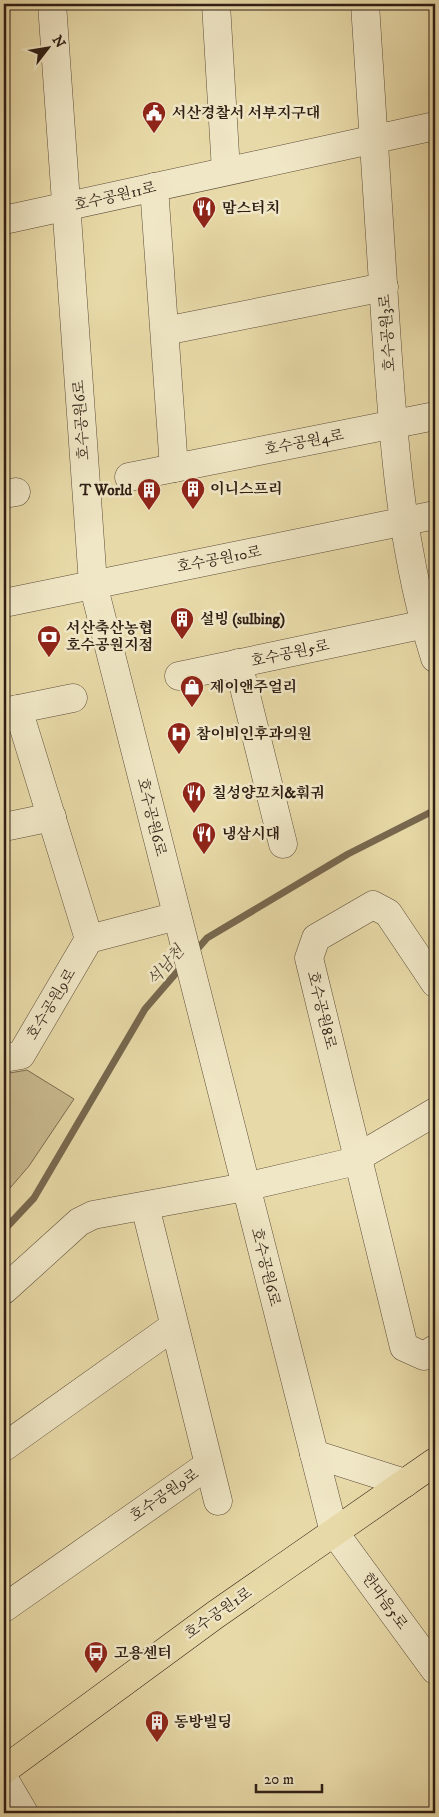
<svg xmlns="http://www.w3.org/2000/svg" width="439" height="1817" viewBox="0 0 439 1817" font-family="'IM FELL DW Pica','Noto Serif KR',serif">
  <rect width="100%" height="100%" fill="#e8daa8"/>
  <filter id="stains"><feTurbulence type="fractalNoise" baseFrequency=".004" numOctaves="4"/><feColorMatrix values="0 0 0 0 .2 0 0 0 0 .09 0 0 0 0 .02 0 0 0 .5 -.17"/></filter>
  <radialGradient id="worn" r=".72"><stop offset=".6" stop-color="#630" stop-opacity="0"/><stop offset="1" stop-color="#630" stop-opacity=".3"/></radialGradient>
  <path fill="#c9ba8f" stroke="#7c6c52" d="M 27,1070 L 74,1099 L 29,1166 L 4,1195 L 4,1074 Z"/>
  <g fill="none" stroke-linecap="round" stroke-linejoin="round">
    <g stroke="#78684f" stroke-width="7">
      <path d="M 194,953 L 207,938 L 348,854 L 435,810"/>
      <path d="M 4,1230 L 34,1198 L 145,1009 L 183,965"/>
    </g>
    <g stroke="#5d4d39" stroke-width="29">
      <g id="minor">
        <path d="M 52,4 L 93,584 L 334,1532 L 435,1670"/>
        <path d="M 216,4 L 226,171"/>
        <path d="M 365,4 C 371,102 378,200 384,299 C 392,419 398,542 435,658"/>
        <path d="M 154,187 L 174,468"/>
        <path d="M 4,220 L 435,126"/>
        <path d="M 165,331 L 384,287"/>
        <path d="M 129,477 L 435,416"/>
        <path d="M 4,494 L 16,492"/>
        <path d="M 4,603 L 435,515"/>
        <path d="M 238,663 L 283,844"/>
        <path d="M 179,676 L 435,622"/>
        <path d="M 18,709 L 89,939"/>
        <path d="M 4,712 L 73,698"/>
        <path d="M 4,827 L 52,817"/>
        <path d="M 435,983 L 388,913 L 373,905 L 316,938 L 309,958 L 404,1347 L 424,1356 L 435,1349"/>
        <path d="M 4,1058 L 21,1055 L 89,939 L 177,916"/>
        <path d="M 145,1206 L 218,1501"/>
        <path d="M 4,1290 L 79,1222 L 93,1215 L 245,1187 L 348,1163 L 435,1112"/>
        <path d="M 4,1447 L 174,1326"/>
        <path d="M 314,1454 L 405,1483"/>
        <path d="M 4,1608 L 208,1465"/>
        <path d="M 4,1779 L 24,1813"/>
      </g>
    </g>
    <g stroke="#2f1e14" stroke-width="29">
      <path id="major" d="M 4,1770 L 215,1615 L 435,1462"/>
    </g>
    <use href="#minor" stroke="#f0e7c6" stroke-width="28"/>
    <use href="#major" stroke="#e8daa8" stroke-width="28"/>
  </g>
  <defs>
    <g id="civic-pin" transform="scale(1.25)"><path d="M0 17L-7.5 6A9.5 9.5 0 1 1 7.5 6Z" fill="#8f2418" stroke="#f0e7c6"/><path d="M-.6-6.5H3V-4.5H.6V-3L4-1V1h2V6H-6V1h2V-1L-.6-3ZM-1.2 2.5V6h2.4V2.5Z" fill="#fff"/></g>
    <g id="restaurant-pin" transform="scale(1.25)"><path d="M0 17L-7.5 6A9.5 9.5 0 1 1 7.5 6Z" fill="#8f2418" stroke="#f0e7c6"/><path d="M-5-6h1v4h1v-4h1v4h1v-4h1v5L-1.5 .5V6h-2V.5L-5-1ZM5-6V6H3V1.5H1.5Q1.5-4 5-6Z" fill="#fff"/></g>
    <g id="building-pin" transform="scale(1.25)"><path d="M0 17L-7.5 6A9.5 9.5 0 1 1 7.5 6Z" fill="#8f2418" stroke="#f0e7c6"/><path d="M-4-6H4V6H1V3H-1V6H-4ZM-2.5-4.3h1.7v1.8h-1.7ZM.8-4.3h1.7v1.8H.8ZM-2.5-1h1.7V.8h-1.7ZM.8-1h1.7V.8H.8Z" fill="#fff"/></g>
    <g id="bank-pin" transform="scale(1.25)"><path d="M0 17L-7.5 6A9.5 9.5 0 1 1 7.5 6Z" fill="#8f2418" stroke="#f0e7c6"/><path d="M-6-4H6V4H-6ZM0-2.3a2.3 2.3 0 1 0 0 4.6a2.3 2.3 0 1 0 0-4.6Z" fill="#fff"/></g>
    <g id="shop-pin" transform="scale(1.25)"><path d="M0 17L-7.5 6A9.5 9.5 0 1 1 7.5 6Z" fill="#8f2418" stroke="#f0e7c6"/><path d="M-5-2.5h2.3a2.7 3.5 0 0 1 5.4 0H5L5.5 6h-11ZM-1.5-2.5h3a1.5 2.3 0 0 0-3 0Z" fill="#fff"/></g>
    <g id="hospital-pin" transform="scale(1.25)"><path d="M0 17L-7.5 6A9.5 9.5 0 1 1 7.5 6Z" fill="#8f2418" stroke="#f0e7c6"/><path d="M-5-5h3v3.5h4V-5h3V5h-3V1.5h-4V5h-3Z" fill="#fff"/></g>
    <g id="bus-pin" transform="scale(1.25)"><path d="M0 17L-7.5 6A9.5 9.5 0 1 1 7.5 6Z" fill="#8f2418" stroke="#f0e7c6"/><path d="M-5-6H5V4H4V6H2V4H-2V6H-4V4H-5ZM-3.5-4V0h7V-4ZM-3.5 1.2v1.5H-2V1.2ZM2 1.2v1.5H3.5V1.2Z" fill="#fff"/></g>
  </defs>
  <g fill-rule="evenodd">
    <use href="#civic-pin" x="154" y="113"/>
    <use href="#restaurant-pin" x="204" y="208"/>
    <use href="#building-pin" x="193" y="489"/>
    <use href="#building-pin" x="149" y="490"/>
    <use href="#building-pin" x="182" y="619"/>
    <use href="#bank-pin" x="49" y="637"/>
    <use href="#shop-pin" x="192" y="687"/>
    <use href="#hospital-pin" x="179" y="734"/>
    <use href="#restaurant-pin" x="194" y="793"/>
    <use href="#restaurant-pin" x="204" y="834"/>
    <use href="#bus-pin" x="96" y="1653"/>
    <use href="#building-pin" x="157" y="1722"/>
  </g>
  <g text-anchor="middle" stroke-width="5" stroke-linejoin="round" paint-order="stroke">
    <g font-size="15" font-weight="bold" fill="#2f1e14" stroke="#f0e7c6" text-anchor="start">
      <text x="172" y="118">서산경찰서 서부지구대</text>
      <text x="222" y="213">맘스터치</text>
      <text x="210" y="494">이니스프리</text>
      <text x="132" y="495" text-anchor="end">T World</text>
      <text x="200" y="624">설빙 (sulbing)</text>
      <text x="66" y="633">서산축산농협<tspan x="66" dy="17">호수공원지점</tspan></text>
      <text x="210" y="692">제이앤주얼리</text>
      <text x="196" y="739">참이비인후과의원</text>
      <text x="212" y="798">칠성양꼬치&amp;훠궈</text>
      <text x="222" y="839">냉삼시대</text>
      <text x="114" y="1658">고용센터</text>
      <text x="174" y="1727">동방빌딩</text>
    </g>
    <g font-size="15" fill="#2f1e14" stroke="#f0e7c6">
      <text transform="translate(115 196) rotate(-13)" y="5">호수공원11로</text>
      <text transform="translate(387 333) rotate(-94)" y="5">호수공원3로</text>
      <text transform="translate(81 420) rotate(-94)" y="5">호수공원6로</text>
      <text transform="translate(304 442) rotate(-11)" y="5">호수공원4로</text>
      <text transform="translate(219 559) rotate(-11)" y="5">호수공원10로</text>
      <text transform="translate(290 653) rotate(-12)" y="5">호수공원5로</text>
      <text transform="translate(152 817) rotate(76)" y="5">호수공원6로</text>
      <text transform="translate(51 1004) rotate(-59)" y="5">호수공원9로</text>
      <text transform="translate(322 1010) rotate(76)" y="5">호수공원8로</text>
      <text transform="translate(266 1267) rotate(76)" y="5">호수공원6로</text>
      <text transform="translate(164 1495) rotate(-35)" y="5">호수공원9로</text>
      <text transform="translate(385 1601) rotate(54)" y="5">한마음5로</text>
      <text transform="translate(218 1613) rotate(-35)" y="5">호수공원1로</text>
    </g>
    <g font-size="16" font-style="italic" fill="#5a4936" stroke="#f0e7c6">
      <text transform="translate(165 965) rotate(-49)" y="6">석남천</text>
    </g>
  </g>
  <rect width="439" height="1817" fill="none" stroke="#e8daa8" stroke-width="20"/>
  <rect x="5" y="5" width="429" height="1807" fill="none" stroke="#2f1e14" stroke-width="2.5"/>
  <rect x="10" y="10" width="419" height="1797" fill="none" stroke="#2f1e14"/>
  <g transform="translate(48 48) rotate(59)" stroke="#f0e7c6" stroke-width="4" paint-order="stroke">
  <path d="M0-4L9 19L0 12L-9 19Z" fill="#2f1e14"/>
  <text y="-8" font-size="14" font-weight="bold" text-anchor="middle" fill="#2f1e14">N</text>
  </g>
  <path d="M256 1784v8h66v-8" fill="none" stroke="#2f1e14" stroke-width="2.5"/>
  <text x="264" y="1784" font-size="15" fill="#2f1e14" stroke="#f0e7c6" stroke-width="4" paint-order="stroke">20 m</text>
  <rect width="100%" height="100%" filter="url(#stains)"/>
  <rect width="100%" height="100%" fill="url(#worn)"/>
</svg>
